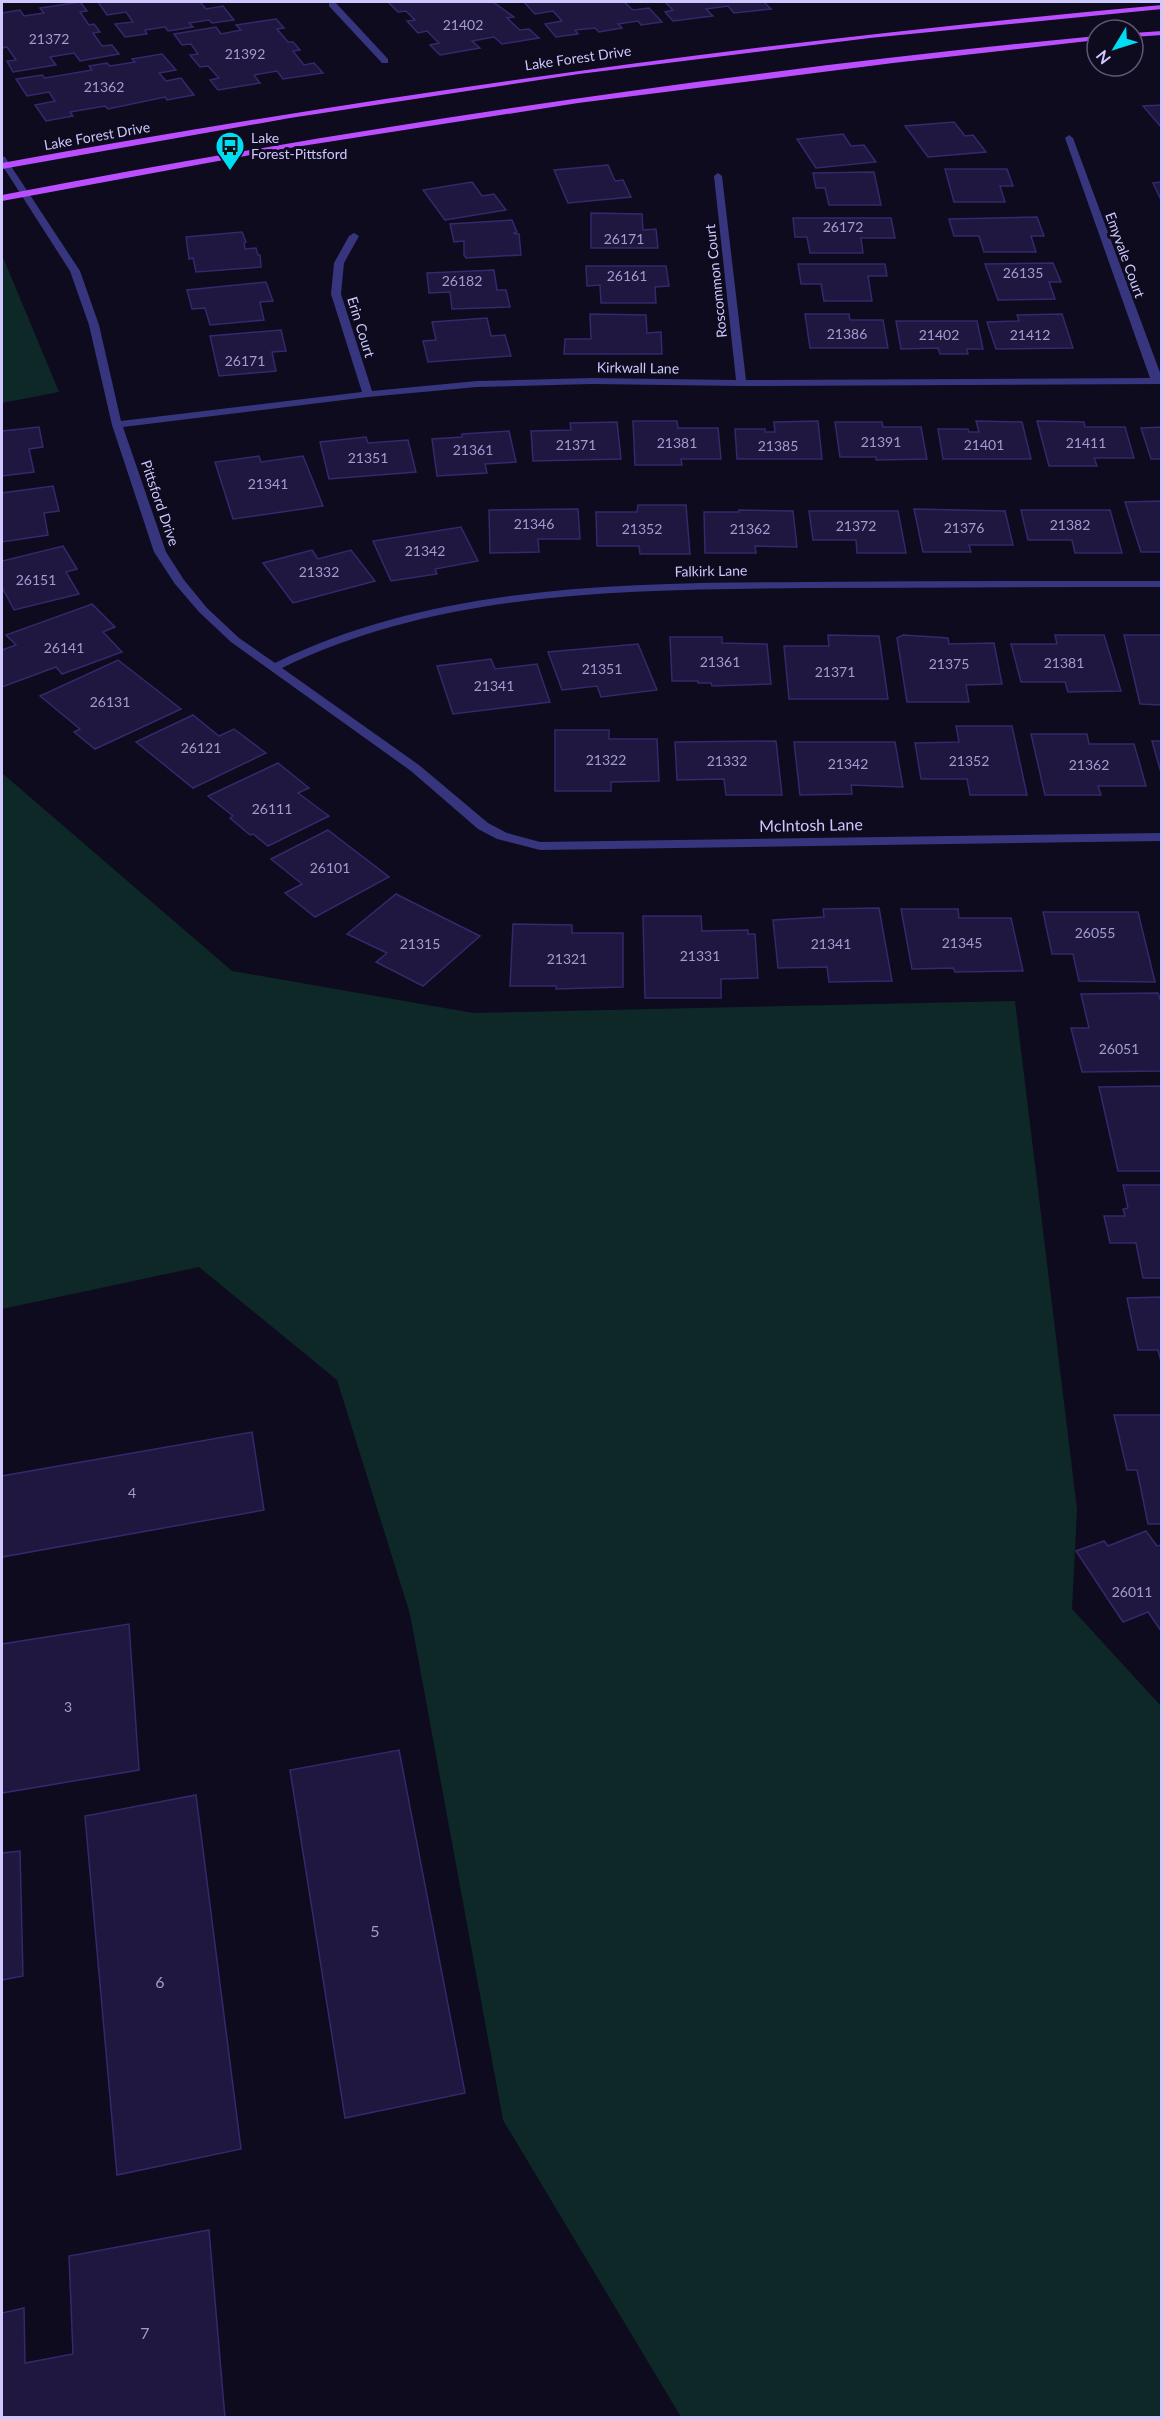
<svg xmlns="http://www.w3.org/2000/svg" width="1163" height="2419" viewBox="0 0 1163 2419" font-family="Lato,sans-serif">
  <rect width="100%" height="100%" fill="#0e0b1e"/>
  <g fill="#0e2827">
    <path d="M 2,255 L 59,392 L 2,403 Z"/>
    <path d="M 2,773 L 232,971 L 473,1013 L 1015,1001 L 1077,1509 L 1072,1609 L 1161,1706 L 1161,2417 L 682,2418 L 675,2407 L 503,2120 L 410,1614 L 337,1380 L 199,1267 L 2,1309 Z"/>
  </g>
  <g fill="#1f173f" stroke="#35286c" stroke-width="1.5">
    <path d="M 80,2 L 87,11 L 80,12 L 89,25 L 94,24 L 100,32 L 93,33 L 102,46 L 112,45 L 119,54 L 80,61 L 74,53 L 50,57 L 56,65 L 13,72 L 7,61 L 16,60 L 7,47 L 2,48 L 2,13 L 20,10 L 24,16 L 44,13 L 40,8 Z"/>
    <path d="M 98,2 L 200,2 L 206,9 L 223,6 L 234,20 L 212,23 L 209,20 L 189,23 L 193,27 L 168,31 L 165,27 L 145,30 L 147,34 L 125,37 L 115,24 L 133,22 L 126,12 L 107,15 Z"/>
    <path d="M 388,2 L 493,2 L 514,17 L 507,18 L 520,30 L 529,29 L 539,38 L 502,44 L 494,37 L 472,41 L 480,48 L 440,55 L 430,45 L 439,43 L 427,31 L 418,33 L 407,21 L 415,20 L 406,11 L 398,12 Z"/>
    <path d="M 524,2 L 624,2 L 633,10 L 649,8 L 662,22 L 641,25 L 638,21 L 618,24 L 622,28 L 599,32 L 595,28 L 575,30 L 578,34 L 556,37 L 545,24 L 562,21 L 553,11 L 535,14 Z"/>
    <path d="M 665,2 L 764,2 L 771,9 L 734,13 L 728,6 L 706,9 L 713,16 L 673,21 L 665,12 L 673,10 Z"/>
    <path d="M 276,19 L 284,28 L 277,29 L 288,42 L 293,42 L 300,50 L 293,51 L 304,65 L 314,63 L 323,73 L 283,79 L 277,71 L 254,75 L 260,83 L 218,90 L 210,80 L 219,78 L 208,66 L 200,67 L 190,55 L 198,54 L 191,44 L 182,45 L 174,34 L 216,27 L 221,34 L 241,30 L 236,25 Z"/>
    <path d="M 162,54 L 176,70 L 159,73 L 166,81 L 181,78 L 194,95 L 167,100 L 165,97 L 108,109 L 105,106 L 70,112 L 73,116 L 46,121 L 35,105 L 55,101 L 49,92 L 27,96 L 16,79 L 42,75 L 45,78 L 92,70 L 89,66 L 107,63 L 110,66 L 135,62 L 132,59 Z"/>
    <path d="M 1162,105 L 1162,128 L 1143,106 Z"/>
    <path d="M 954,122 L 965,136 L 973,135 L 986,152 L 928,157 L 905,126 Z"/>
    <path d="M 843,134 L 851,146 L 864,145 L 876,162 L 816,168 L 797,139 Z"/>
    <path d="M 608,165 L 615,181 L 623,180 L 631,197 L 568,203 L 554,170 Z"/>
    <path d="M 945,169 L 1007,169 L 1013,186 L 1000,186 L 1005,202 L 954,202 Z"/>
    <path d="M 874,172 L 881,205 L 829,205 L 825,188 L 816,188 L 813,173 Z"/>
    <path d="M 472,182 L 482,196 L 494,194 L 506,210 L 445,220 L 423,190 Z"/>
    <path d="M 1162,182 L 1162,200 L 1161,200 L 1153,183 Z"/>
    <path d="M 591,213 L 642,214 L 643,230 L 656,229 L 658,248 L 591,248 Z"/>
    <path d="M 1037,217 L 1044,236 L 1031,236 L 1036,252 L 984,252 L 979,236 L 954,236 L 949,219 Z"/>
    <path d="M 793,218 L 891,218 L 895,238 L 861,238 L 863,253 L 810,253 L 807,237 L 795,237 Z"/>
    <path d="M 512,220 L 517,232 L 514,233 L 515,234 L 519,234 L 521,255 L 466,258 L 464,255 L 464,241 L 454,242 L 450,224 Z"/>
    <path d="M 242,232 L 246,242 L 244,243 L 245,249 L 256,248 L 258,255 L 260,255 L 261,267 L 196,272 L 193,258 L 189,259 L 186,237 Z"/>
    <path d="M 1053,263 L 1061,282 L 1049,282 L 1055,299 L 998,300 L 985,264 Z"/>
    <path d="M 798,264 L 885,264 L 887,276 L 868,276 L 872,301 L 824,301 L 821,284 L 801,284 Z"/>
    <path d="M 586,266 L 666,266 L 669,286 L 655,287 L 656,303 L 601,303 L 600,285 L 587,286 Z"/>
    <path d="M 494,270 L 497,290 L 506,290 L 510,307 L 452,309 L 450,292 L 429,293 L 427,273 Z"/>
    <path d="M 266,282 L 273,301 L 260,302 L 264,320 L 210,325 L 205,308 L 192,309 L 187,290 Z"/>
    <path d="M 590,314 L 646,315 L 647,333 L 661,332 L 662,354 L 564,354 L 565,339 L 591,339 Z"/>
    <path d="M 805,314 L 849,314 L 850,320 L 883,320 L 888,348 L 810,348 Z"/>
    <path d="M 1062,314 L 1073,348 L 996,349 L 987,322 L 1019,321 L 1017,315 Z"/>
    <path d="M 487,318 L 491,336 L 505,335 L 511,356 L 428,362 L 423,341 L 436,340 L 432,322 Z"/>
    <path d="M 896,321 L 977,321 L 983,349 L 967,349 L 968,354 L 940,354 L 938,348 L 901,349 Z"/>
    <path d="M 281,330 L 286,351 L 272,352 L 276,371 L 219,376 L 210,336 Z"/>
    <path d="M 633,421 L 677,421 L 678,428 L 718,428 L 721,459 L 681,459 L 682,465 L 635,465 Z"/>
    <path d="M 818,421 L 822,459 L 737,459 L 735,429 L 765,429 L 765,432 L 775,432 L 774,422 Z"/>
    <path d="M 976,421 L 1022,422 L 1031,459 L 943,459 L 938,429 L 968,429 L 969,432 L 979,432 Z"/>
    <path d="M 1037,421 L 1084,422 L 1085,427 L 1125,427 L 1134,458 L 1094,458 L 1097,466 L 1049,466 Z"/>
    <path d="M 617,422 L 621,459 L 533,461 L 531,431 L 571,430 L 570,423 Z"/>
    <path d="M 835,422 L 882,422 L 883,427 L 921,427 L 927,459 L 876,460 L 876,457 L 840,457 Z"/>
    <path d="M 39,427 L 43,447 L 29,449 L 34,472 L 2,476 L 2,431 Z"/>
    <path d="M 1162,427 L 1162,459 L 1151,459 L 1141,428 Z"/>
    <path d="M 509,431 L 516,462 L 485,464 L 487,473 L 437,476 L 432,439 L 462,437 L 462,434 Z"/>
    <path d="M 366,437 L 368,443 L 408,440 L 416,472 L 329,479 L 320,442 Z"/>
    <path d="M 259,456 L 261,462 L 303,456 L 323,506 L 233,519 L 215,462 Z"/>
    <path d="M 53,486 L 59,511 L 44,513 L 48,535 L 2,542 L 2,493 Z"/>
    <path d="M 1162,501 L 1162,552 L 1141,552 L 1125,502 Z"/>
    <path d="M 638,505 L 686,505 L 690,554 L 640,554 L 639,546 L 597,546 L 596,512 L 637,512 Z"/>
    <path d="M 578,509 L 580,539 L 538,539 L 539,552 L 490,553 L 489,510 Z"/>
    <path d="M 914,509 L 1005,511 L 1013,545 L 969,545 L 971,552 L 923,552 Z"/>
    <path d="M 739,510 L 793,511 L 797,547 L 755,546 L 756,553 L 705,553 L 704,512 L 739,512 Z"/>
    <path d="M 1021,510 L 1110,510 L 1122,553 L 1075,553 L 1072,540 L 1028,540 Z"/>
    <path d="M 809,511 L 898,511 L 906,553 L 857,553 L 856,540 L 813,540 Z"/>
    <path d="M 461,527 L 478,561 L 435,569 L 437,574 L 391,581 L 373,541 Z"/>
    <path d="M 63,546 L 77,569 L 66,572 L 79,594 L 14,610 L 2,587 L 2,561 Z"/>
    <path d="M 312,550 L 318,559 L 351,550 L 375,581 L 293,603 L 263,563 Z"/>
    <path d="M 92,604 L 115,627 L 103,632 L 122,652 L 62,674 L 56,667 L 2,687 L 2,650 L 16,645 L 6,635 Z"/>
    <path d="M 828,635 L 879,636 L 888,699 L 789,699 L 784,646 L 829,646 Z"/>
    <path d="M 903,635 L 948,638 L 949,644 L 994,643 L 1002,684 L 966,685 L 969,702 L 907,702 L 897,638 Z"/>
    <path d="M 1055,635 L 1104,635 L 1121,691 L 1068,692 L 1065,682 L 1021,682 L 1011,644 L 1057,644 Z"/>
    <path d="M 1124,635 L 1162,635 L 1162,705 L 1140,704 Z"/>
    <path d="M 670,637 L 722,637 L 722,643 L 767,644 L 771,684 L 712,686 L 711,683 L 698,683 L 698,681 L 672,681 Z"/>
    <path d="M 638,644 L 657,690 L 601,697 L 597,686 L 562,690 L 548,652 Z"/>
    <path d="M 491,659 L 495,669 L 537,664 L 550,702 L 453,714 L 437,666 Z"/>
    <path d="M 118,660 L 181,709 L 95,749 L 74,732 L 80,729 L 40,696 Z"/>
    <path d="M 193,715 L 219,736 L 234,729 L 266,753 L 193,788 L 136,742 Z"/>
    <path d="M 956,726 L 1012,726 L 1027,795 L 970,795 L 967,779 L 921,779 L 915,743 L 959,742 Z"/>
    <path d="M 555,730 L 609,730 L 609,739 L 657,739 L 659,781 L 611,782 L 611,791 L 555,791 Z"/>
    <path d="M 1031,734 L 1087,734 L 1089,744 L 1134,744 L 1146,786 L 1098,786 L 1101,795 L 1045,795 Z"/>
    <path d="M 776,741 L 782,795 L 726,795 L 724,779 L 677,780 L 675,742 Z"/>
    <path d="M 1152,741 L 1162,741 L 1162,776 Z"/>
    <path d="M 794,742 L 895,742 L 903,787 L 851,785 L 852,794 L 800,795 Z"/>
    <path d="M 278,763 L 309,788 L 298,793 L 329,816 L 268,846 L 253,834 L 250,835 L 230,818 L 233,816 L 208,796 Z"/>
    <path d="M 328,830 L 389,877 L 315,917 L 285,893 L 302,884 L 271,859 Z"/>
    <path d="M 396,894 L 480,936 L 423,986 L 376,962 L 387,953 L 347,934 Z"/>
    <path d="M 879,908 L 892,981 L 829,982 L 827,967 L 778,968 L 773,920 L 824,917 L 823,909 Z"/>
    <path d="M 901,909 L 958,909 L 959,918 L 1011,918 L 1023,971 L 955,972 L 953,968 L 912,969 Z"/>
    <path d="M 1043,912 L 1138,912 L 1155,982 L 1079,981 L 1073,954 L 1052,954 Z"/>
    <path d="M 643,916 L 701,916 L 702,931 L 748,930 L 748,934 L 755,934 L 758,978 L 721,979 L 721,998 L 645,998 Z"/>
    <path d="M 513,924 L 572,925 L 572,933 L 623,933 L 623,987 L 556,989 L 556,986 L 510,986 Z"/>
    <path d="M 1158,993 L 1162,1005 L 1162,1071 L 1082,1072 L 1071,1028 L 1089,1028 L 1081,994 Z"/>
    <path d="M 1162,1086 L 1162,1171 L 1118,1171 L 1099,1087 Z"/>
    <path d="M 1123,1185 L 1162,1185 L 1162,1278 L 1143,1278 L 1136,1243 L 1110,1243 L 1104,1216 L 1125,1216 L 1123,1209 L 1128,1208 Z"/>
    <path d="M 1162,1297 L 1162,1365 L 1158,1350 L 1138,1350 L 1127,1298 Z"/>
    <path d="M 1114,1415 L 1162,1415 L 1162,1524 L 1148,1524 L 1137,1470 L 1127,1470 Z"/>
    <path d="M 252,1432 L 264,1510 L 2,1557 L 2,1476 Z"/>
    <path d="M 1146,1531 L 1157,1546 L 1162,1545 L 1162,1632 L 1148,1612 L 1123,1622 L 1076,1551 L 1104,1541 L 1108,1546 Z"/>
    <path d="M 129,1624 L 139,1770 L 2,1793 L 2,1644 Z"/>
    <path d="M 399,1750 L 465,2093 L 345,2118 L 290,1770 Z"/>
    <path d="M 196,1795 L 241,2149 L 117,2175 L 85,1816 Z"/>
    <path d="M 20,1851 L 23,1976 L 2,1980 L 2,1853 Z"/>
    <path d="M 209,2230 L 225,2418 L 2,2418 L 2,2313 L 24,2308 L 25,2363 L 73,2354 L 69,2256 Z"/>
  </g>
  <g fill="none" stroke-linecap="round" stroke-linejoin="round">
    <g fill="#37357e" fill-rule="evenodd">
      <path d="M 329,2 L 335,2 L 388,59 L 388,63 L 382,63 L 329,6 Z"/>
      <path d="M 1069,135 L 1073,138 L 1162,378 L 1162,384 L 741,386 L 591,384 L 477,387 L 368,397 L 123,427 L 166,552 L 184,580 L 207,608 L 239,638 L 275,663 C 438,583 630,583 808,582 C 926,581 1044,581 1162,581 L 1162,587 C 1043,587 925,588 807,588 C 631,590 444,589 282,668 L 419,765 L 488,823 L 507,833 L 540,842 L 1162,833 L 1162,841 L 540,850 L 497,839 L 478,829 L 411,771 L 231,642 L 199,612 L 175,584 L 154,552 L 112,425 L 89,325 L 70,271 L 2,165 L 2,156 L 5,157 L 80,271 L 99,325 L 121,421 L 362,392 L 331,294 L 334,263 L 349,236 L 354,233 L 359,236 L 344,263 L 341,294 L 372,391 L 477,381 L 591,378 L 736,380 L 714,176 L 718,173 L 722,176 L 746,380 L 1150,378 L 1065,138 Z"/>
    </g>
    <g fill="#bb4fff" fill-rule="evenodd">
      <path d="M 1162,5 L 1162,9 L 870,38 L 579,74 L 290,118 L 2,169 L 2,163 C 387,93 772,40 1162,5 Z"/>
      <path d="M 1162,31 L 1162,35 L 1133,37 L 1133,33 Z"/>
      <path d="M 1097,36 L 1097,40 L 893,63 L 578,103 L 289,148 L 2,201 L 2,195 C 364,126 730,71 1097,36 Z"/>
    </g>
  </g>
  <defs>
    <g id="bus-pin" transform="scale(1.5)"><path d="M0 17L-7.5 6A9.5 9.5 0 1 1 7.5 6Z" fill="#00ddf3" stroke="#0e0b1e"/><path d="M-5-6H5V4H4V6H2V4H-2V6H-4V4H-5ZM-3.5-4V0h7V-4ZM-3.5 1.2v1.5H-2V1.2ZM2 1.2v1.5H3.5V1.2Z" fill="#111"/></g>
  </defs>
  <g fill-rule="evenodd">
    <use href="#bus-pin" x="230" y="146"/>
  </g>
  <g text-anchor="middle" stroke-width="6" stroke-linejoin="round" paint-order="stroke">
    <g font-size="14" fill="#a29ccf">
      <text x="463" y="30">21402</text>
      <text x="49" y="44">21372</text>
      <text x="245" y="59">21392</text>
      <text x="104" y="92">21362</text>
      <text x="843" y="232">26172</text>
      <text x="624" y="244">26171</text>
      <text x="1023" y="278">26135</text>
      <text x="627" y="281">26161</text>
      <text x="462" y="286">26182</text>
      <text x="847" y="339">21386</text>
      <text x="939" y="340">21402</text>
      <text x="1030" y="340">21412</text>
      <text x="245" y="366">26171</text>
      <text x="881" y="447">21391</text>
      <text x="677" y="448">21381</text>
      <text x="1086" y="448">21411</text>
      <text x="576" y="450">21371</text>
      <text x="984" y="450">21401</text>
      <text x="778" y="451">21385</text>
      <text x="473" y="455">21361</text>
      <text x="368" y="463">21351</text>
      <text x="268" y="489">21341</text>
      <text x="534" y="529">21346</text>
      <text x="1070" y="530">21382</text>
      <text x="856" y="531">21372</text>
      <text x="964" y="533">21376</text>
      <text x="642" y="534">21352</text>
      <text x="750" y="534">21362</text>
      <text x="425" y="556">21342</text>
      <text x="319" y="577">21332</text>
      <text x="36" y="585">26151</text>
      <text x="64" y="653">26141</text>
      <text x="720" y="667">21361</text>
      <text x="1064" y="668">21381</text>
      <text x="949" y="669">21375</text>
      <text x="602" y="674">21351</text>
      <text x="835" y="677">21371</text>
      <text x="494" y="691">21341</text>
      <text x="110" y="707">26131</text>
      <text x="201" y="753">26121</text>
      <text x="606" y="765">21322</text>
      <text x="727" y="766">21332</text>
      <text x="969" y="766">21352</text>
      <text x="848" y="769">21342</text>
      <text x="1089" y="770">21362</text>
      <text x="272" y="814">26111</text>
      <text x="330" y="873">26101</text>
      <text x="1095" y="938">26055</text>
      <text x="962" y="948">21345</text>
      <text x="420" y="949">21315</text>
      <text x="831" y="949">21341</text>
      <text x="700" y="961">21331</text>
      <text x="567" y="964">21321</text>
      <text x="1119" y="1054">26051</text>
      <text x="132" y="1498">4</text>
      <text x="1132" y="1597">26011</text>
      <text x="68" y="1712">3</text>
    </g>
    <g font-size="14" fill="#cec8ff" stroke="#0e0b1e">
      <text transform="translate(578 58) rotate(-8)" y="5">Lake Forest Drive</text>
      <text transform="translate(97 136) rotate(-10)" y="5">Lake Forest Drive</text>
      <text transform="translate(1125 255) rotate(70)" y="5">Emyvale Court</text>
      <text transform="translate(716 281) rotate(-96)" y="5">Roscommon Court</text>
      <text transform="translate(361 327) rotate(73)" y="5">Erin Court</text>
      <text transform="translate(638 368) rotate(1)" y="5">Kirkwall Lane</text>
      <text transform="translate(160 503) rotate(71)" y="5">Pittsford Drive</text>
      <text transform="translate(711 571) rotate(-1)" y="5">Falkirk Lane</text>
    </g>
    <g font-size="14" fill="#cec8ff" stroke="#0e0b1e" text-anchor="start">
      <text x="251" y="143">Lake<tspan x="251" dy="16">Forest-Pittsford</tspan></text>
    </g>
    <g font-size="16" fill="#cec8ff" stroke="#0e0b1e">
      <text transform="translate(811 825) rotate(-1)" y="6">McIntosh Lane</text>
    </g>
    <g font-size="16" fill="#a29ccf">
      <text x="375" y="1937">5</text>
      <text x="160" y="1988">6</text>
      <text x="145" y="2339">7</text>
    </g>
  </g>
  <rect width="1163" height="2419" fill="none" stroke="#cec8ff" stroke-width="6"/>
  <g transform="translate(1115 48) rotate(232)"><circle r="28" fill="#0e0b1e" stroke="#5b5778" stroke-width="1.5"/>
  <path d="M0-4.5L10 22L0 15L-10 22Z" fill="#00ddf3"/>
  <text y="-9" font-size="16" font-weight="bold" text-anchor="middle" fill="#cec8ff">N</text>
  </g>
</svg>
